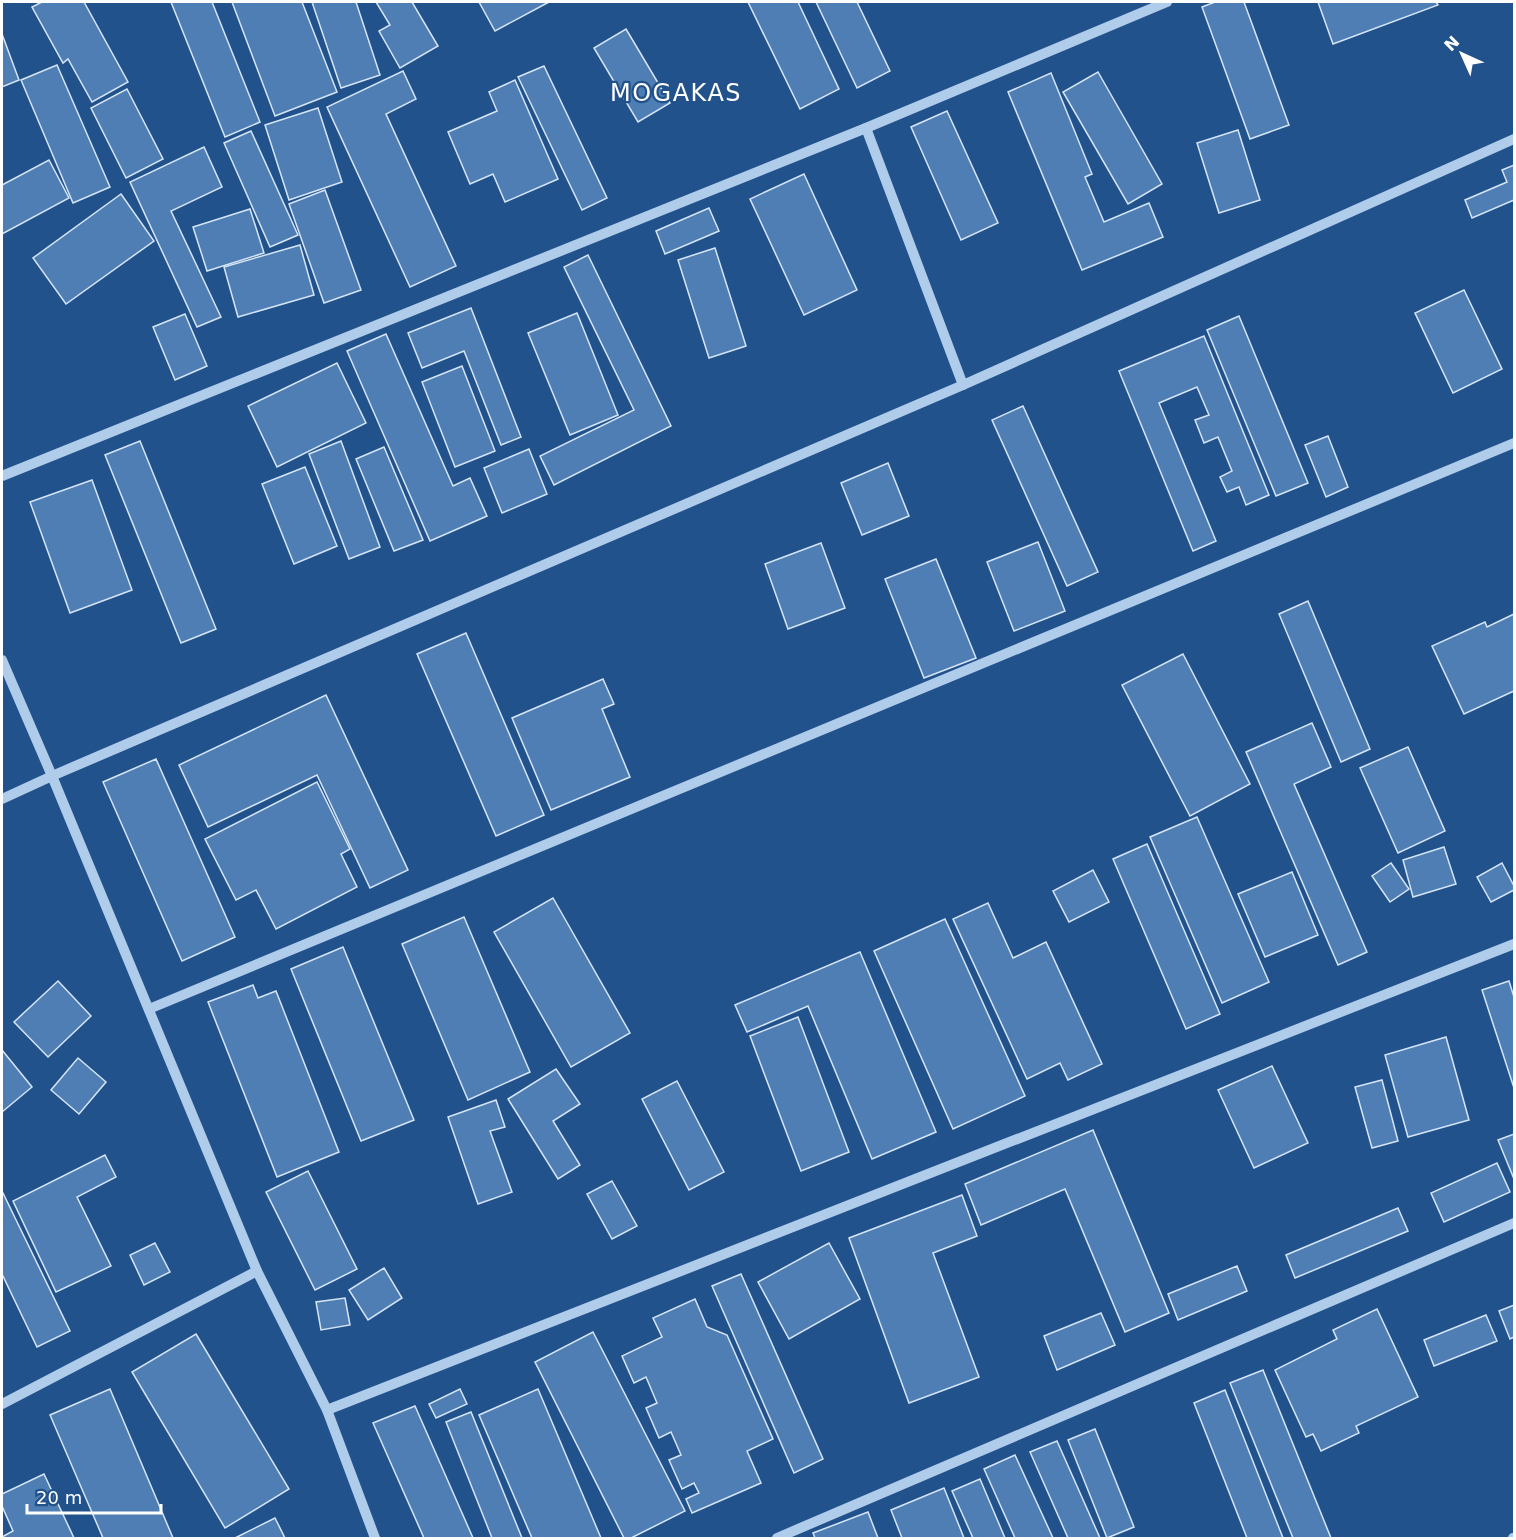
<svg xmlns="http://www.w3.org/2000/svg" width="1516" height="1540" viewBox="0 0 1516 1540" font-family="'DejaVu Sans',sans-serif">
  <rect width="100%" height="100%" fill="#22528b"/>
  <g fill="#4f7eb4" stroke="#d5e5f8" stroke-width="1.5">
    <path d="M 42,2 L 84,2 L 128,82 L 92,102 L 68,59 L 63,63 L 32,7 Z"/>
    <path d="M 171,2 L 212,2 L 260,122 L 225,137 Z"/>
    <path d="M 232,2 L 302,2 L 337,92 L 275,116 Z"/>
    <path d="M 312,2 L 356,2 L 380,75 L 341,88 Z"/>
    <path d="M 376,2 L 412,2 L 438,46 L 400,68 L 379,31 L 390,25 Z"/>
    <path d="M 479,2 L 549,2 L 495,31 Z"/>
    <path d="M 748,2 L 798,2 L 839,89 L 800,109 Z"/>
    <path d="M 816,2 L 857,2 L 890,71 L 857,88 Z"/>
    <path d="M 1215,2 L 1244,2 L 1289,125 L 1250,139 L 1202,7 Z"/>
    <path d="M 1318,2 L 1436,2 L 1438,5 L 1333,44 Z"/>
    <path d="M 626,29 L 670,103 L 638,122 L 594,48 Z"/>
    <path d="M 2,34 L 19,80 L 2,87 Z"/>
    <path d="M 57,65 L 110,187 L 73,203 L 21,80 Z"/>
    <path d="M 544,66 L 607,198 L 582,210 L 518,77 Z"/>
    <path d="M 403,71 L 416,99 L 386,114 L 456,266 L 410,287 L 327,107 Z"/>
    <path d="M 1098,72 L 1162,184 L 1128,204 L 1063,92 Z"/>
    <path d="M 1051,73 L 1092,174 L 1085,177 L 1104,222 L 1149,203 L 1163,237 L 1082,270 L 1008,92 Z"/>
    <path d="M 515,80 L 558,179 L 505,202 L 493,174 L 470,184 L 448,132 L 497,111 L 489,92 Z"/>
    <path d="M 127,89 L 163,159 L 126,178 L 91,108 Z"/>
    <path d="M 318,108 L 342,182 L 289,200 L 265,125 Z"/>
    <path d="M 947,111 L 998,223 L 961,240 L 911,127 Z"/>
    <path d="M 1238,130 L 1260,200 L 1219,213 L 1197,143 Z"/>
    <path d="M 251,131 L 298,235 L 270,247 L 224,143 Z"/>
    <path d="M 204,147 L 222,187 L 171,211 L 221,317 L 197,327 L 130,182 Z"/>
    <path d="M 49,160 L 69,198 L 2,234 L 2,185 Z"/>
    <path d="M 1514,165 L 1514,200 L 1472,218 L 1465,200 L 1507,182 L 1502,170 Z"/>
    <path d="M 804,174 L 857,290 L 804,315 L 750,199 Z"/>
    <path d="M 325,190 L 361,290 L 324,303 L 289,204 Z"/>
    <path d="M 121,194 L 154,241 L 66,304 L 33,258 Z"/>
    <path d="M 709,208 L 719,231 L 665,254 L 656,231 Z"/>
    <path d="M 250,209 L 264,253 L 207,271 L 193,227 Z"/>
    <path d="M 300,245 L 314,295 L 238,317 L 224,267 Z"/>
    <path d="M 715,248 L 746,346 L 709,358 L 678,260 Z"/>
    <path d="M 588,255 L 671,426 L 554,485 L 540,456 L 634,410 L 564,267 Z"/>
    <path d="M 1464,290 L 1502,369 L 1453,393 L 1415,313 Z"/>
    <path d="M 471,308 L 521,437 L 501,445 L 464,351 L 422,368 L 408,333 Z"/>
    <path d="M 577,313 L 618,415 L 570,435 L 528,333 Z"/>
    <path d="M 185,314 L 207,366 L 175,380 L 153,327 Z"/>
    <path d="M 1239,316 L 1308,483 L 1276,496 L 1207,330 Z"/>
    <path d="M 386,334 L 453,486 L 470,478 L 487,516 L 430,541 L 347,351 Z"/>
    <path d="M 1204,336 L 1269,495 L 1246,505 L 1239,487 L 1227,492 L 1220,477 L 1232,471 L 1218,437 L 1204,443 L 1195,420 L 1209,415 L 1197,387 L 1159,403 L 1216,541 L 1193,551 L 1119,371 Z"/>
    <path d="M 337,363 L 366,423 L 277,467 L 248,406 Z"/>
    <path d="M 462,366 L 495,451 L 455,467 L 422,382 Z"/>
    <path d="M 1023,406 L 1098,572 L 1067,586 L 992,420 Z"/>
    <path d="M 1328,436 L 1348,487 L 1326,497 L 1305,445 Z"/>
    <path d="M 140,441 L 216,629 L 181,643 L 105,455 Z"/>
    <path d="M 341,441 L 380,547 L 349,559 L 309,454 Z"/>
    <path d="M 384,447 L 423,540 L 394,551 L 356,459 Z"/>
    <path d="M 529,449 L 547,494 L 502,513 L 484,468 Z"/>
    <path d="M 888,463 L 909,516 L 862,535 L 841,483 Z"/>
    <path d="M 305,467 L 337,546 L 294,564 L 262,484 Z"/>
    <path d="M 92,480 L 132,590 L 70,613 L 30,502 Z"/>
    <path d="M 1038,542 L 1065,611 L 1014,631 L 987,562 Z"/>
    <path d="M 821,543 L 845,608 L 788,629 L 765,564 Z"/>
    <path d="M 936,559 L 976,658 L 924,678 L 885,579 Z"/>
    <path d="M 1308,601 L 1370,749 L 1341,762 L 1279,614 Z"/>
    <path d="M 1514,614 L 1514,691 L 1464,714 L 1432,646 L 1485,622 L 1487,627 Z"/>
    <path d="M 466,633 L 544,815 L 496,836 L 417,654 Z"/>
    <path d="M 1183,654 L 1250,784 L 1190,816 L 1122,685 Z"/>
    <path d="M 603,679 L 614,704 L 602,709 L 630,777 L 551,810 L 512,718 Z"/>
    <path d="M 326,695 L 408,870 L 370,888 L 317,775 L 208,827 L 179,765 Z"/>
    <path d="M 1312,723 L 1331,767 L 1294,784 L 1367,952 L 1338,965 L 1246,752 Z"/>
    <path d="M 1408,747 L 1445,831 L 1398,853 L 1360,768 Z"/>
    <path d="M 156,759 L 235,937 L 182,961 L 103,782 Z"/>
    <path d="M 317,782 L 350,849 L 341,854 L 357,887 L 276,929 L 256,890 L 236,900 L 205,839 Z"/>
    <path d="M 1197,817 L 1269,982 L 1222,1003 L 1150,837 Z"/>
    <path d="M 1147,844 L 1220,1014 L 1186,1029 L 1113,859 Z"/>
    <path d="M 1444,847 L 1456,884 L 1413,897 L 1403,860 Z"/>
    <path d="M 1391,863 L 1409,889 L 1390,902 L 1372,876 Z"/>
    <path d="M 1502,863 L 1514,886 L 1514,890 L 1491,902 L 1477,877 Z"/>
    <path d="M 1093,870 L 1109,902 L 1069,922 L 1053,891 Z"/>
    <path d="M 1292,872 L 1318,935 L 1265,957 L 1238,894 Z"/>
    <path d="M 553,898 L 630,1033 L 571,1067 L 494,932 Z"/>
    <path d="M 988,903 L 1013,958 L 1046,942 L 1102,1064 L 1068,1080 L 1060,1063 L 1027,1079 L 953,919 Z"/>
    <path d="M 464,917 L 530,1072 L 468,1100 L 402,944 Z"/>
    <path d="M 945,919 L 1025,1096 L 953,1129 L 874,951 Z"/>
    <path d="M 343,947 L 414,1120 L 361,1141 L 291,969 Z"/>
    <path d="M 860,952 L 936,1132 L 872,1159 L 808,1006 L 747,1032 L 735,1005 Z"/>
    <path d="M 58,981 L 91,1016 L 48,1057 L 14,1022 Z"/>
    <path d="M 1509,981 L 1514,997 L 1514,1088 L 1482,990 Z"/>
    <path d="M 253,985 L 258,998 L 276,991 L 339,1152 L 277,1177 L 208,1002 Z"/>
    <path d="M 798,1017 L 849,1152 L 801,1171 L 750,1036 Z"/>
    <path d="M 1446,1037 L 1469,1120 L 1408,1137 L 1385,1055 Z"/>
    <path d="M 2,1050 L 32,1087 L 2,1112 Z"/>
    <path d="M 78,1058 L 106,1082 L 79,1114 L 51,1090 Z"/>
    <path d="M 1272,1066 L 1308,1143 L 1254,1168 L 1218,1090 Z"/>
    <path d="M 556,1069 L 580,1104 L 553,1121 L 580,1165 L 558,1179 L 508,1099 Z"/>
    <path d="M 1382,1080 L 1398,1141 L 1372,1148 L 1355,1087 Z"/>
    <path d="M 677,1081 L 724,1172 L 689,1190 L 642,1099 Z"/>
    <path d="M 496,1100 L 505,1127 L 490,1131 L 512,1192 L 478,1204 L 448,1117 Z"/>
    <path d="M 1093,1130 L 1169,1313 L 1125,1332 L 1065,1189 L 981,1225 L 965,1184 Z"/>
    <path d="M 1514,1134 L 1514,1179 L 1498,1140 Z"/>
    <path d="M 105,1155 L 116,1177 L 77,1197 L 111,1266 L 56,1292 L 13,1201 Z"/>
    <path d="M 1497,1163 L 1510,1192 L 1444,1222 L 1431,1193 Z"/>
    <path d="M 308,1171 L 357,1269 L 315,1290 L 266,1192 Z"/>
    <path d="M 612,1181 L 637,1226 L 612,1239 L 587,1194 Z"/>
    <path d="M 2,1191 L 70,1331 L 37,1347 L 2,1274 Z"/>
    <path d="M 962,1195 L 977,1236 L 933,1253 L 979,1377 L 909,1403 L 849,1238 Z"/>
    <path d="M 1398,1208 L 1408,1231 L 1295,1278 L 1286,1255 Z"/>
    <path d="M 155,1243 L 170,1272 L 144,1285 L 130,1255 Z"/>
    <path d="M 829,1243 L 860,1299 L 789,1339 L 758,1282 Z"/>
    <path d="M 1237,1266 L 1247,1291 L 1178,1320 L 1168,1294 Z"/>
    <path d="M 384,1268 L 402,1298 L 368,1320 L 349,1290 Z"/>
    <path d="M 741,1274 L 823,1459 L 794,1473 L 712,1286 Z"/>
    <path d="M 345,1298 L 350,1325 L 321,1330 L 316,1302 Z"/>
    <path d="M 695,1299 L 707,1327 L 727,1335 L 773,1439 L 747,1451 L 761,1483 L 692,1513 L 686,1499 L 699,1493 L 694,1483 L 682,1489 L 669,1460 L 681,1455 L 671,1432 L 659,1438 L 646,1408 L 657,1403 L 646,1377 L 634,1383 L 622,1356 L 662,1337 L 653,1318 Z"/>
    <path d="M 1514,1305 L 1514,1337 L 1510,1339 L 1499,1311 Z"/>
    <path d="M 1377,1309 L 1418,1397 L 1356,1426 L 1359,1433 L 1321,1451 L 1313,1434 L 1306,1437 L 1275,1370 L 1337,1339 L 1333,1330 Z"/>
    <path d="M 1101,1313 L 1115,1345 L 1057,1370 L 1044,1336 Z"/>
    <path d="M 1486,1315 L 1497,1341 L 1434,1366 L 1424,1340 Z"/>
    <path d="M 593,1332 L 685,1511 L 631,1538 L 624,1538 L 535,1362 Z"/>
    <path d="M 196,1334 L 289,1489 L 225,1528 L 132,1372 Z"/>
    <path d="M 1263,1370 L 1331,1538 L 1293,1538 L 1230,1383 Z"/>
    <path d="M 110,1389 L 173,1538 L 103,1538 L 50,1415 Z"/>
    <path d="M 460,1389 L 467,1404 L 436,1418 L 429,1404 Z"/>
    <path d="M 538,1389 L 601,1538 L 532,1538 L 479,1415 Z"/>
    <path d="M 1225,1390 L 1283,1538 L 1247,1538 L 1194,1403 Z"/>
    <path d="M 415,1406 L 473,1538 L 424,1538 L 373,1423 Z"/>
    <path d="M 471,1412 L 522,1538 L 492,1538 L 446,1422 Z"/>
    <path d="M 1095,1429 L 1134,1527 L 1107,1538 L 1068,1440 Z"/>
    <path d="M 1057,1441 L 1100,1538 L 1068,1538 L 1030,1452 Z"/>
    <path d="M 1015,1455 L 1053,1538 L 1015,1538 L 984,1469 Z"/>
    <path d="M 44,1474 L 74,1538 L 2,1538 L 2,1537 L 13,1531 L 2,1506 L 2,1494 Z"/>
    <path d="M 980,1479 L 1005,1538 L 973,1538 L 952,1491 Z"/>
    <path d="M 944,1488 L 964,1538 L 902,1538 L 891,1510 Z"/>
    <path d="M 868,1512 L 878,1538 L 815,1538 L 813,1533 Z"/>
    <path d="M 275,1518 L 285,1538 L 235,1538 Z"/>
  </g>
  <g fill="none" stroke-linecap="round" stroke-linejoin="round">
    <g stroke="#b0cceb" stroke-width="10">
      <path d="M 866,128 L 963,385"/>
      <path d="M 2,476 L 866,128 L 1167,2"/>
      <path d="M 2,660 L 52,776 L 963,385 L 1514,139"/>
      <path d="M 2,799 L 52,776 L 257,1271 L 327,1410 L 375,1538"/>
      <path d="M 149,1009 L 1514,443"/>
      <path d="M 2,1404 L 257,1271"/>
      <path d="M 327,1410 L 1514,944"/>
      <path d="M 777,1538 L 1514,1223"/>
      <path d="M 1513,1538 L 1514,1538"/>
    </g>
  </g>
  <g text-anchor="middle" stroke-width="4.5" stroke-linejoin="round" paint-order="stroke">
    <g font-size="24" letter-spacing="1.5" fill="#fff" stroke="#22528b">
      <text x="676" y="101">MOGAKAS</text>
    </g>
  </g>
  <rect width="1516" height="1540" fill="none" stroke="#ffffff" stroke-width="6"/>
  <g transform="translate(1462 54) rotate(315)" stroke="#22528b" stroke-width="4.5" paint-order="stroke">
  <path d="M0-4.5L10 22L0 15L-10 22Z" fill="#ffffff"/>
  <text y="-9" font-size="16" font-weight="bold" text-anchor="middle" fill="#ffffff">N</text>
  </g>
  <path d="M27 1504v9h134v-9" fill="none" stroke="#ffffff" stroke-width="3"/>
  <text x="36" y="1504" font-size="18" fill="#ffffff" stroke="#22528b" stroke-width="4.5" paint-order="stroke">20 m</text>
</svg>
